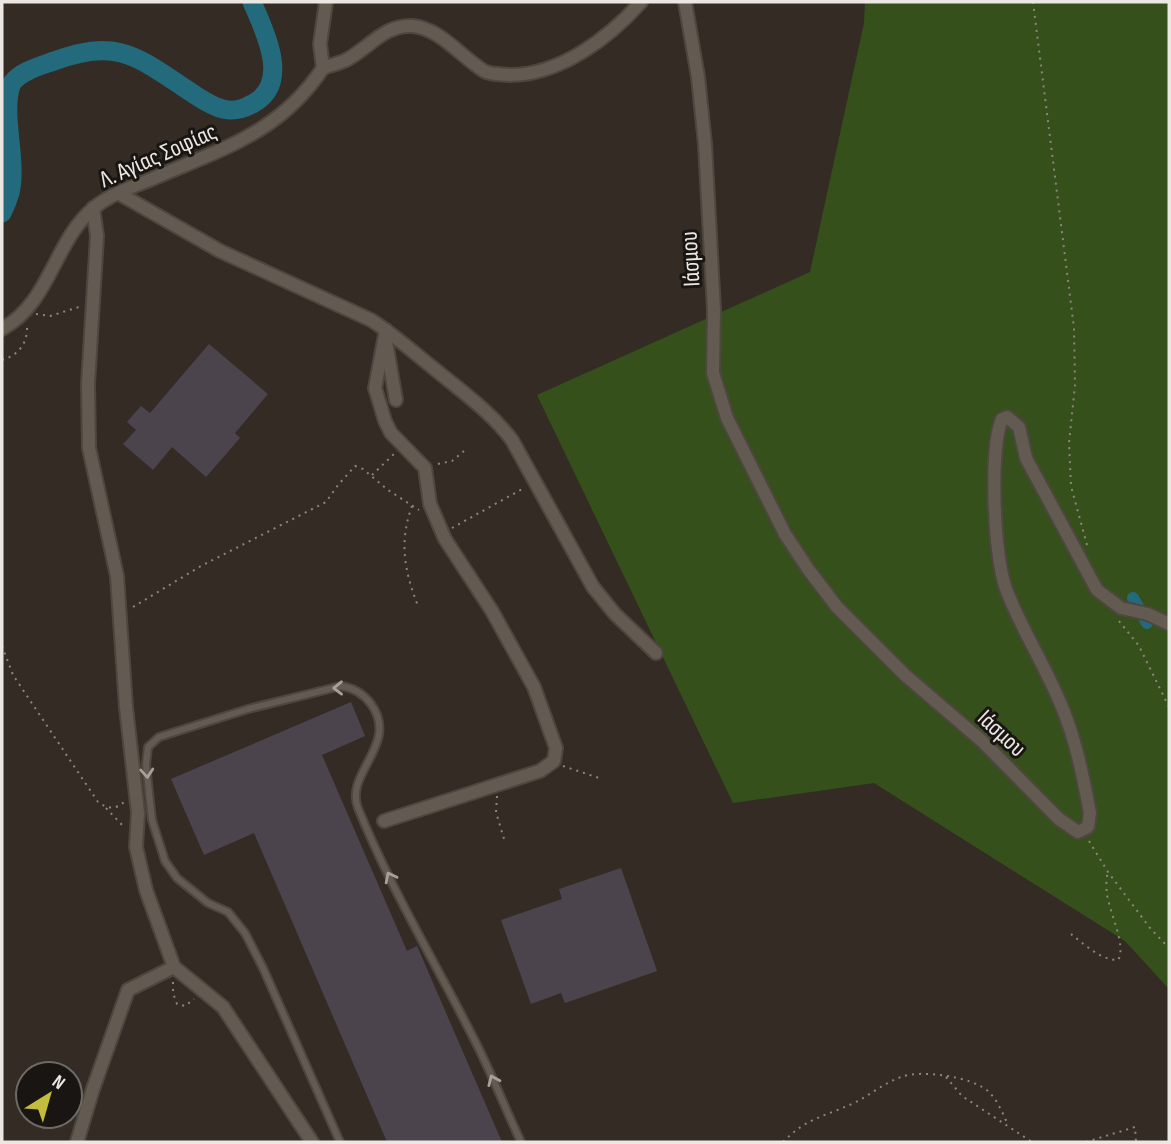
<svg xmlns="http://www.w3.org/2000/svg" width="1171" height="1144" viewBox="0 0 1171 1144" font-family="'Sofia Sans Condensed',sans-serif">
  <rect width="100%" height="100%" fill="#342c24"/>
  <path fill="#36501b" d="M 865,2 L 1169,2 L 1169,989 L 1125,941 L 874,783 L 733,803 L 537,395 L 810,272 L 864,23 Z"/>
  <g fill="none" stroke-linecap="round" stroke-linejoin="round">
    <path stroke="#236a7d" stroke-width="12" d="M 1133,598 L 1147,623"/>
    <path stroke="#236a7d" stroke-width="19" d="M 2,213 C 5,207 8,200 10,193 C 18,160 0,111 12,83 C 21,71 40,66 54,61 C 116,38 135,55 186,89 C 197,96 210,106 223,109 C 235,112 244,109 254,103 C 291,82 264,30 252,2"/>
  </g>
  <g fill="#4c444c">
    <path d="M 209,344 L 268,394 L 235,433 L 240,438 L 206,477 L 172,447 L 153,470 L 123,444 L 136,430 L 127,422 L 141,406 L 150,413 Z"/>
    <path d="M 351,702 L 365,736 L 322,755 L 407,951 L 417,946 L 502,1142 L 387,1142 L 254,833 L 204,855 L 171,779 Z"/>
    <path d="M 621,868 L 657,971 L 565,1003 L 561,993 L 531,1004 L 501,920 L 562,899 L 559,889 Z"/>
  </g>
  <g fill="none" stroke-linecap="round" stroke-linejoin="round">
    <g stroke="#4d4740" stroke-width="10">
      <path id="service" d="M 340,1142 L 263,968 L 245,933 L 228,912 L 208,903 L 177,878 L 165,861 L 152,820 L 146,765 L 148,747 L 159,737 L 248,709 L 341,686 C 354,688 363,693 371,704 C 400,744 344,773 358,808 C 391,890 438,967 477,1045 C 493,1077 506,1110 521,1142"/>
    </g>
    <g stroke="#4d4740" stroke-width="16">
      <g id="minor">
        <path d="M 685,2 L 698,77 L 705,144 L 714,310 L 713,373 L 727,418 L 785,534 L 808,569 L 837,607 L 905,675 L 983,742 L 1059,819 L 1078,832 L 1088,827 L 1090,813 C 1084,782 1078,750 1067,720 C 1051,674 1023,634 1006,589 C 994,558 989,449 1002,419 L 1007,417 L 1019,427 L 1026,458 L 1097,590 L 1121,608 L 1148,614 L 1169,624"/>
        <path d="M 323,68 C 331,65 341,63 348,59 C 370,47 385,24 413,26 C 441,29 461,57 484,71 C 491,75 502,74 510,75 C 560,75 609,38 641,2"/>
        <path d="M 323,68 L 320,44 L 326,2"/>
        <path d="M 118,193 L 220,251 L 371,320 C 393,334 412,351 432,367 C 460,390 490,411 512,440 L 593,587 L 615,614 L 656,653"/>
        <path d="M 93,208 L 97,236 L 88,384 L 89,448 L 117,576 L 126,707 L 138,813 L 136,847 L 146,890 L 174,967"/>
        <path d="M 2,329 C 51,302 54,240 95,207 C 111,194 132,187 152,179 C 221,149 279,134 323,68"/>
        <path d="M 386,342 L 396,400"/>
        <path d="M 384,821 L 540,771 L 554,761 L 556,748 L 534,687 L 492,611 L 445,539 L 430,504 L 425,468 L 391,433 L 385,421 L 375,388 L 386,330"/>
        <path d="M 77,1142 L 93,1089 L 128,990 L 174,967 L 223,1007 L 312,1142"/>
      </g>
    </g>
    <g stroke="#8d8680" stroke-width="2" stroke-dasharray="2 5" stroke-linecap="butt">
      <path d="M 1033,2 L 1074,328 L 1075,385 L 1069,443 L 1071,486 L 1087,545"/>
      <path d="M 36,314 L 50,316 L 82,306"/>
      <path d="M 2,360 C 19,355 28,343 27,325"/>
      <path d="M 438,464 L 452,461 L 464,451"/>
      <path d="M 372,475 L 395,453"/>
      <path d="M 412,506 C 399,542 404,570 418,606"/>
      <path d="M 452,528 L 524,488"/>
      <path d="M 133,607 L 201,566 L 326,502 L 338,485 L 355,466 L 363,469 L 388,490 L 419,510"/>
      <path d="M 1119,621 L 1139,646 L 1169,707"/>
      <path d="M 2,646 L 13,675 L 98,802 C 108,809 116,810 125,801"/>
      <path d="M 563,766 L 599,778"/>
      <path d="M 497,796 L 496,812 L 504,839"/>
      <path d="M 106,808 L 124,827"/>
      <path d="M 1089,841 L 1108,872 L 1150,928 L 1169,948"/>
      <path d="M 1071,934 C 1084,944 1100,960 1118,960 C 1127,947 1109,911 1107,894 C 1106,887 1106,879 1108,872"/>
      <path d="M 173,982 L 173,993 L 177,1004 L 185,1006 L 194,999"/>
      <path d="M 946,1077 L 962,1096 L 1032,1142"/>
      <path d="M 783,1142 C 806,1118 826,1116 854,1103 C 870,1095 884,1083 901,1077 C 921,1069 974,1077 989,1092 C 998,1101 1003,1114 1008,1125"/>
      <path d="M 1086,1142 L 1135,1127 L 1136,1142"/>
    </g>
    <use href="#service" stroke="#635b52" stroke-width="6"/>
    <use href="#minor" stroke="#635b52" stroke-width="12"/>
  </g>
  <defs><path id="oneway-chevron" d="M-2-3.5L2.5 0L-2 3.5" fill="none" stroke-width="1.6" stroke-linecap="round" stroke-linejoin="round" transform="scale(1.75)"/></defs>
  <g stroke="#a8a19a">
    <use href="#oneway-chevron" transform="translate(338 688) rotate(179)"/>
    <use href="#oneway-chevron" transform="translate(147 773) rotate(86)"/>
    <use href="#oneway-chevron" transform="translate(390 877) rotate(-117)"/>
    <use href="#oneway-chevron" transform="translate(493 1080) rotate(-114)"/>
  </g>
  <g text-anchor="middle" stroke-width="6" stroke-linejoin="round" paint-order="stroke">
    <g font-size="24" fill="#ece7e2" stroke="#191512">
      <text transform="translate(158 155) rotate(-24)" y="8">Λ. Αγίας Σοφίας</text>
      <text transform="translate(690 259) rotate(-93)" y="8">Ιάσμου</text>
      <text transform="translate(1002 733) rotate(43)" y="8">Ιάσμου</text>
    </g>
  </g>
  <rect width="1171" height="1144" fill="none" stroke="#ece7e2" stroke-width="7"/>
  <g transform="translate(49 1095) rotate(37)"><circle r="33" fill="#191512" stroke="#6d6965" stroke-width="2"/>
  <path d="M0-5L12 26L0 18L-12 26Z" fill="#c4bc3d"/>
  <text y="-10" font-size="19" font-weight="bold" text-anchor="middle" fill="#ece7e2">N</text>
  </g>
</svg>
